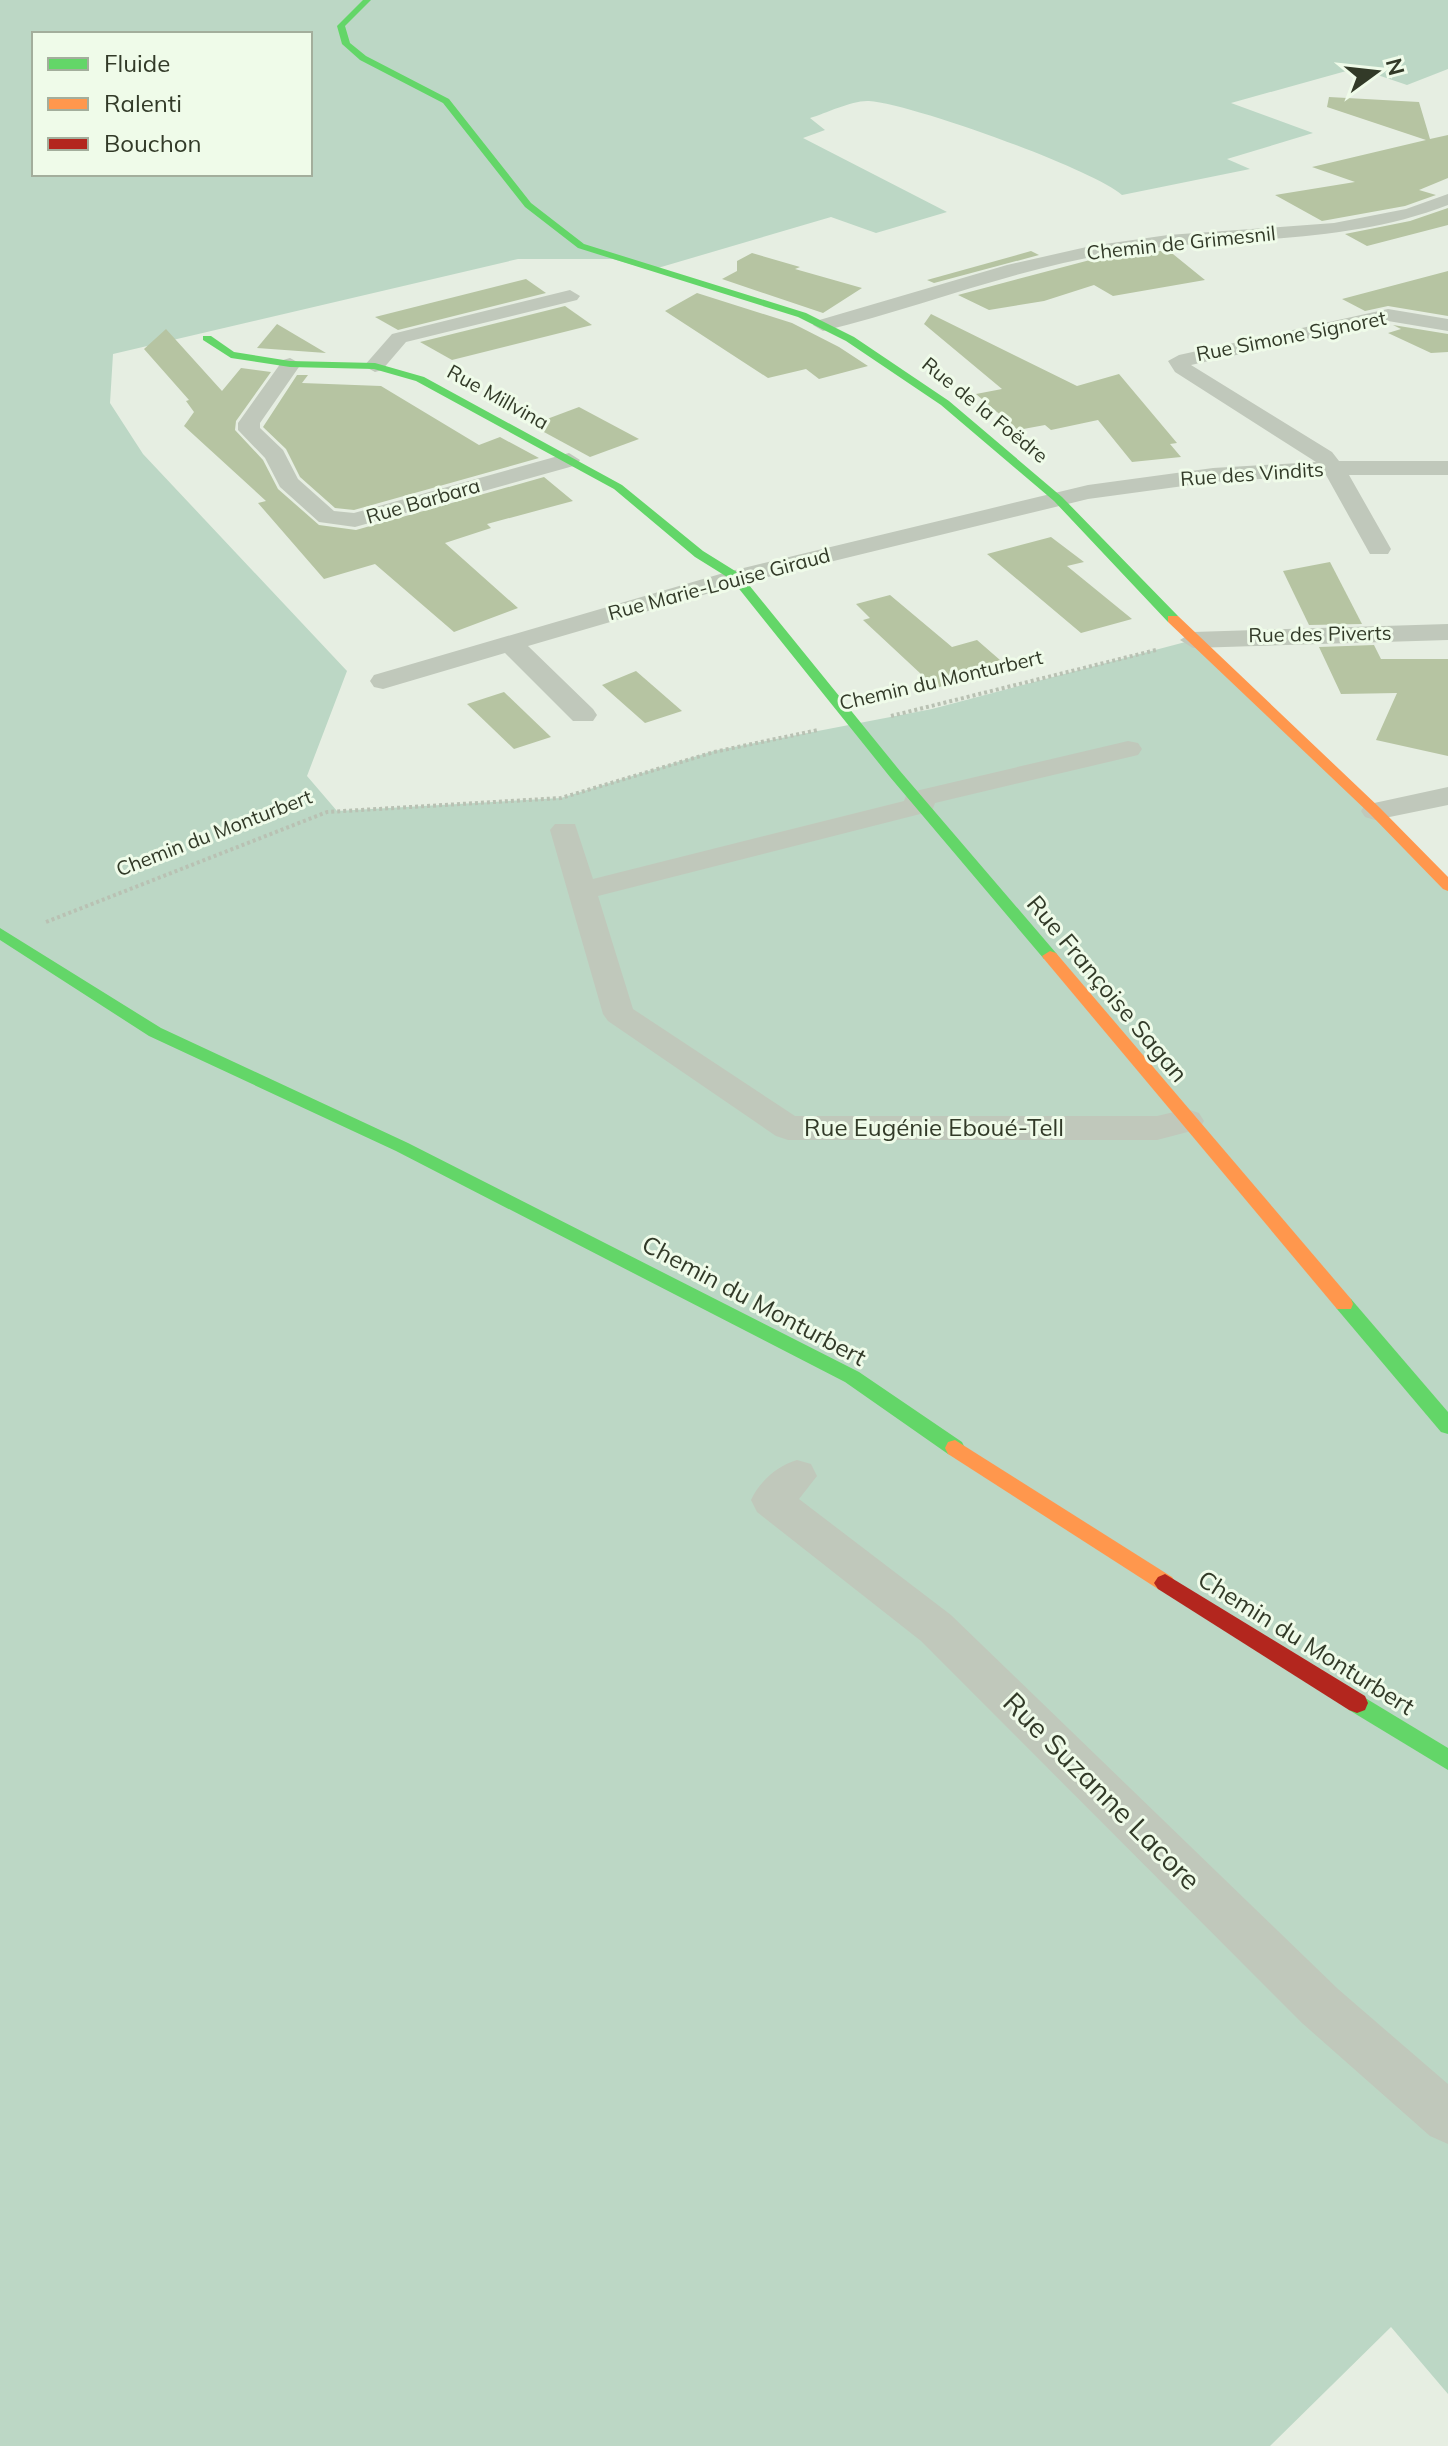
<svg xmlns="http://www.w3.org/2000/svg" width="1448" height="2446" viewBox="0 0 1448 2446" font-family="Mulish,sans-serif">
  <rect width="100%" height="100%" fill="#e6eee2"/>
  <path fill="#bcd7c5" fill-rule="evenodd" d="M 0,0 L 1448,0 L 1448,69 L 1407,85 L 1357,68 L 1231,103 L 1313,133 L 1227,159 L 1250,169 L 1122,195 C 1090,168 912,104 869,101 C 852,100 827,113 810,118 L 825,130 L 803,138 L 947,212 L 876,233 L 831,217 L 651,270 L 613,259 L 518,259 L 113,354 L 110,403 L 143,454 L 347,671 L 307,776 L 337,811 L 561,798 L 714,751 L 932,709 L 1193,640 L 1448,888 L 1448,2394 L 1391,2327 L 1270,2446 L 0,2446 ZM 34,34 L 310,34 L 310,174 L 34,174 Z"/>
  <g fill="#b6c4a2">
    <path d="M 1329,97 L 1419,102 L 1430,139 L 1448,135 L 1448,178 L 1419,190 L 1436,195 L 1405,206 L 1322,221 L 1275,195 L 1355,182 L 1312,167 L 1426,140 L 1327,107 Z"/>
    <path d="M 1448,208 L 1448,225 L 1367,246 L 1345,234 L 1410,221 Z"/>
    <path d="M 1168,250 L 1205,280 L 1113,296 L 1094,285 L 1044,301 L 989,310 L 958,295 L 1090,260 Z"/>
    <path d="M 1031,251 L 1039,255 L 934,283 L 927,280 Z"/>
    <path d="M 752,253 L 800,267 L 795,269 L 862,288 L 823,313 L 722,279 L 737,271 L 737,261 Z"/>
    <path d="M 1448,271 L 1448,316 L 1388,306 L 1365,311 L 1342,299 Z"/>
    <path d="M 526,279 L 546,293 L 398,330 L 375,317 Z"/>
    <path d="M 697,293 L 792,323 L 839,347 L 868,366 L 819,379 L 806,369 L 768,378 L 665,311 Z"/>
    <path d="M 565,306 L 592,325 L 452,360 L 420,342 Z"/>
    <path d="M 931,314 L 1077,386 L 1119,374 L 1177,443 L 1170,444 L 1181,457 L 1132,462 L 1098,420 L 1051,430 L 1045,425 L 1018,430 L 976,394 L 1002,389 L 924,324 Z"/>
    <path d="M 277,324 L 326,353 L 257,348 Z"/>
    <path d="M 1393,325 L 1448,334 L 1448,352 L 1431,353 L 1388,333 L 1401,329 Z"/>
    <path d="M 166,329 L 222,391 L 241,368 L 271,372 L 236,421 L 235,430 L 263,460 L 278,489 L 319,525 L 356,530 L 544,477 L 573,501 L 487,524 L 491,528 L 445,543 L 518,608 L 454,632 L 375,564 L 324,579 L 258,503 L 266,501 L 184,426 L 194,412 L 186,401 L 189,400 L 144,349 Z"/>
    <path d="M 297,375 L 308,375 L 302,383 L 381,386 L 479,445 L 500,437 L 539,458 L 354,510 L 335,508 L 300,477 L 286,449 L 263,427 Z"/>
    <path d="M 579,407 L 639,439 L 590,457 L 531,425 Z"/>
    <path d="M 1051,537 L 1084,562 L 1067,566 L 1132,619 L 1081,633 L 987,554 Z"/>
    <path d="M 1330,562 L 1362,624 L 1309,625 L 1283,571 Z"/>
    <path d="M 890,595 L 952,647 L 977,640 L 1008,667 L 936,688 L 863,620 L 870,618 L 856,604 Z"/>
    <path d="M 1374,645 L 1381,659 L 1448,659 L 1448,756 L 1376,740 L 1397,693 L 1341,694 L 1319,647 Z"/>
    <path d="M 636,671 L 682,711 L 645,723 L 602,685 Z"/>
    <path d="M 504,692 L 551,737 L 514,749 L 467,704 Z"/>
  </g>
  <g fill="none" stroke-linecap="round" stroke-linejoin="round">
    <g stroke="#b9c1b3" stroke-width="4" stroke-dasharray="3 3" stroke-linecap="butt">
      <path d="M 891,716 L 1156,650"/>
      <path d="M 46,922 L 327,812 L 561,798 L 714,752 L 818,730"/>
    </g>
    <g fill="#c0c8bb" fill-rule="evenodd">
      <path d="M 1448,194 L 1448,205 C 1345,245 1237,236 1129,251 C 1024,265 926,306 823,331 L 813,325 L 816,321 L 1007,265 L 1091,246 L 1168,235 L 1334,223 L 1406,209 Z"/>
      <path d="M 570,290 L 580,296 L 577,300 L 406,342 L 382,370 L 375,372 L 364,366 L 392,334 Z"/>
      <path d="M 1388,309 L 1448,319 L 1448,331 L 1388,321 L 1191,365 L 1332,452 L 1339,461 L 1448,461 L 1448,475 L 1349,475 L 1391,549 L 1388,554 L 1370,554 L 1326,475 L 1213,482 L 1088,499 L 744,583 L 528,646 L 593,709 L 597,715 L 593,721 L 573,721 L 505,653 L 383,689 L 374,687 L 370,681 L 374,675 L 727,572 L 1088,485 L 1213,468 L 1316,462 L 1175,372 L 1168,361 L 1179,355 Z"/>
      <path d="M 290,358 L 301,364 L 260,423 L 260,428 L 283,450 L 298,479 L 334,511 L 354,513 L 569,453 L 580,460 L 577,465 L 355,527 L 319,522 L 280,487 L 265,458 L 238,430 L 238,423 L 283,360 Z"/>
      <path d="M 1448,624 L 1448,640 L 1193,648 L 1180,640 L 1193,632 Z"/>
      <path d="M 1128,741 L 1138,743 L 1142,749 L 1138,755 L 935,803 L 932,811 L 598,896 L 633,1009 L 795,1116 L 1157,1116 L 1187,1109 L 1199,1113 L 1204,1121 L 1199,1129 L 1157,1140 L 788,1140 L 776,1136 L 608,1021 L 603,1014 L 550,830 L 555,824 L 575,824 L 593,879 L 904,801 L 907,793 Z"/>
      <path d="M 1448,787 L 1448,805 L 1375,820 L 1365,817 L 1361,811 L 1365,805 Z"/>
      <path d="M 797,1460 L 811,1464 L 817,1476 L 799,1499 L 951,1615 L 1338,1989 L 1448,2084 L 1448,2144 L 1430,2136 L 1302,2023 L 921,1641 L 757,1512 L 751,1500 C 760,1481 777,1466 797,1460 Z"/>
    </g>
    <g fill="#63d668" fill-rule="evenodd">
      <path d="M 363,0 L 371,0 L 345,26 L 350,43 L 366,56 L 449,99 L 531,203 L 584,244 L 806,313 L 854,337 L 949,401 L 1062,497 L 1178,616 L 1178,622 L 1168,622 L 1054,501 L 941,405 L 846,341 L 798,317 L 578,248 L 525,207 L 443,103 L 360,60 L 342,44 L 337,26 Z"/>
      <path d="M 203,336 L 211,336 L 234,352 L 290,361 L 375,363 L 424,377 L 622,485 L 703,551 L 740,574 L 900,771 L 1056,953 L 1058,956 L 1056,959 L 1044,959 L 890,777 L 732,580 L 695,557 L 614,489 L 416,381 L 374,369 L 290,367 L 231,358 L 203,340 Z"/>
      <path d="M 0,928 L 161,1028 L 408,1143 L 859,1372 L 962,1442 L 965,1448 L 962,1454 L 955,1456 L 948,1454 L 845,1382 L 396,1151 L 149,1036 L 0,940 Z"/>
      <path d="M 1344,1297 L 1351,1299 L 1448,1412 L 1448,1434 L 1441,1432 L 1337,1309 L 1335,1304 L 1337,1299 Z"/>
      <path d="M 1357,1693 L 1448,1748 L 1448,1770 L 1349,1710 L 1346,1703 L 1349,1696 Z"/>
    </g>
    <g fill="#ff974d" fill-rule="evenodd">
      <path d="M 1168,616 L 1178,616 L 1380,808 L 1448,877 L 1448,891 L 1443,889 L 1370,814 L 1168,622 Z"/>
      <path d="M 1050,951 L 1056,953 L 1351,1299 L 1353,1304 L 1351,1309 L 1337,1309 L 1044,959 L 1042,956 Z"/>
      <path d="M 955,1440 L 1172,1577 L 1176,1583 L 1172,1589 L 1165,1592 L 1158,1589 L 948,1454 L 945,1448 L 948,1442 Z"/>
    </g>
    <path fill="#b3261e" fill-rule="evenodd" d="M 1165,1574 L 1365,1696 L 1368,1703 L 1365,1710 L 1357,1713 L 1349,1710 L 1158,1589 L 1154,1583 L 1158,1577 Z"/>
  </g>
  <g text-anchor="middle" stroke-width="6" stroke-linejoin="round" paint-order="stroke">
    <g font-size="20" fill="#323a28" stroke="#effbe9">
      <text transform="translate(1181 243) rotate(-6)" y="7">Chemin de Grimesnil</text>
      <text transform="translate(1291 336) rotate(-11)" y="7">Rue Simone Signoret</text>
      <text transform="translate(498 397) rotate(29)" y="7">Rue Millvina</text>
      <text transform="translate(985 410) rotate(39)" y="7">Rue de la Foëdre</text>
      <text transform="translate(1252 474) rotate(-4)" y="7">Rue des Vindits</text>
      <text transform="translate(423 501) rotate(-16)" y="7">Rue Barbara</text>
      <text transform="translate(719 584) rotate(-15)" y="7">Rue Marie-Louise Giraud</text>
      <text transform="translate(1320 634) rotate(-1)" y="7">Rue des Piverts</text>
      <text transform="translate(941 680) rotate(-13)" y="7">Chemin du Monturbert</text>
      <text transform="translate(214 833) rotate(-21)" y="7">Chemin du Monturbert</text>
    </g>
    <g font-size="24" fill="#323a28" stroke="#effbe9">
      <text transform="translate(1107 989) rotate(50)" y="8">Rue Françoise Sagan</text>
      <text x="934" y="1136">Rue Eugénie Eboué-Tell</text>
      <text transform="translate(754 1301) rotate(28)" y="8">Chemin du Monturbert</text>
      <text transform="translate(1306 1643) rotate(32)" y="8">Chemin du Monturbert</text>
    </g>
    <g font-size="28" fill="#323a28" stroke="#effbe9">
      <text transform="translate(1102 1791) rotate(45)" y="10">Rue Suzanne Lacore</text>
    </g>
  </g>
  <rect x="32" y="32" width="280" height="144" fill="#effbe9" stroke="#a3ae9c" stroke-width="2"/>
  <rect x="48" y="58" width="40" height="12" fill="#63d668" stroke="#a3ae9c" stroke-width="2"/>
  <text x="104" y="72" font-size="24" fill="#323a28">Fluide</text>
  <rect x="48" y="98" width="40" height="12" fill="#ff974d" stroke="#a3ae9c" stroke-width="2"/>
  <text x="104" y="112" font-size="24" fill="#323a28">Ralenti</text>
  <rect x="48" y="138" width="40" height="12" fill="#b3261e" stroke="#a3ae9c" stroke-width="2"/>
  <text x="104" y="152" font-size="24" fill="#323a28">Bouchon</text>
  <g transform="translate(1376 72) rotate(75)" stroke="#effbe9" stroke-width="6" paint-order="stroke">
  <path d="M0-6L14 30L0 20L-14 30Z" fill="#323a28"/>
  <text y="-12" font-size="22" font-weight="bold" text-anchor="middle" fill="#323a28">N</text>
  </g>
</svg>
